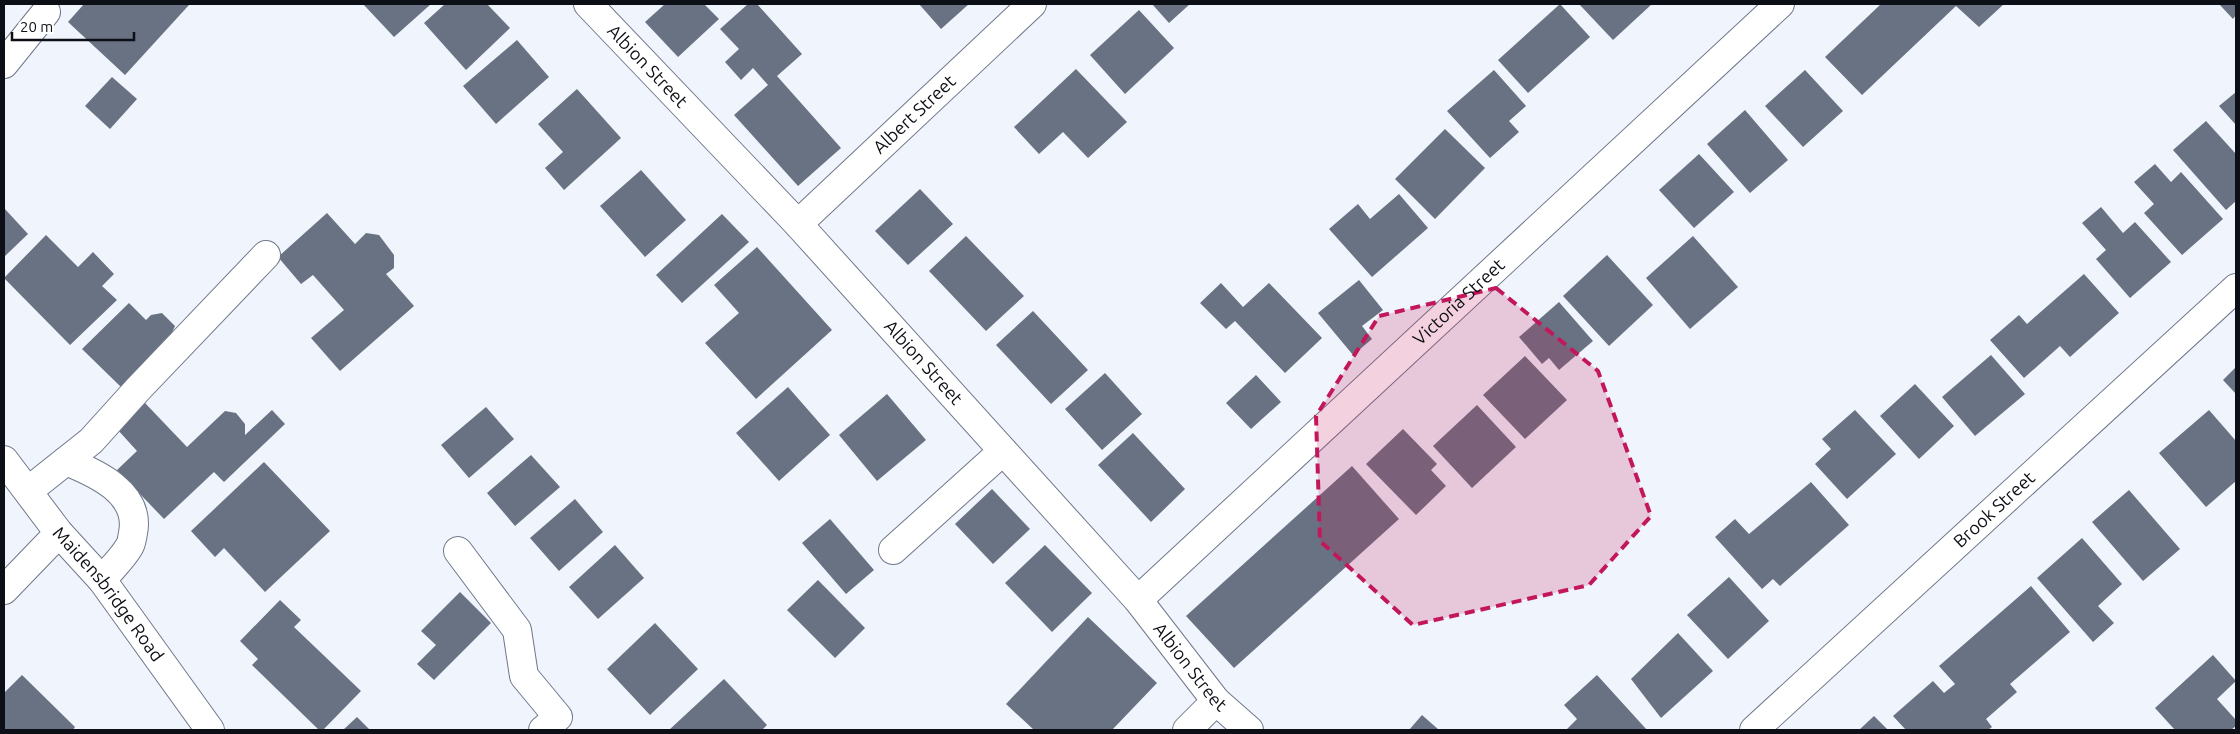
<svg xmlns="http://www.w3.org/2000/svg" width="2240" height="734" viewBox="0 0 2240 734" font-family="Ubuntu,sans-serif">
  <rect width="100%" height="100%" fill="#f0f4fc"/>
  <g fill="#697283">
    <path d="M 84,4 L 187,4 L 189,5 L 125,75 L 68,22 Z"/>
    <path d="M 363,4 L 431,4 L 394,37 Z"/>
    <path d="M 445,4 L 487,4 L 510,28 L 466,70 L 424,23 Z"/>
    <path d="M 665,4 L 704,4 L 719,19 L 678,57 L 645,22 Z"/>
    <path d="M 748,4 L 757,4 L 802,54 L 777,76 L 841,148 L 798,186 L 734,115 L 768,85 L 753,68 L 741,80 L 725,62 L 739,49 L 720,29 Z"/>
    <path d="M 919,4 L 969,4 L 941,29 Z"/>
    <path d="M 1152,4 L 1190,4 L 1169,23 Z"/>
    <path d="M 1560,4 L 1590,37 L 1528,93 L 1498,60 Z"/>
    <path d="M 1579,4 L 1652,4 L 1613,40 Z"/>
    <path d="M 1881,4 L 2004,4 L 1979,27 L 1956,6 L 1862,95 L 1825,57 Z"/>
    <path d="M 2219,4 L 2236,4 L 2236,15 L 2233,19 Z"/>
    <path d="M 1139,10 L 1174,48 L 1125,94 L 1090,55 Z"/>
    <path d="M 517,40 L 549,77 L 496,124 L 463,86 Z"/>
    <path d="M 1076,69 L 1127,122 L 1088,158 L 1063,132 L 1039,154 L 1014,127 Z"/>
    <path d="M 1494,70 L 1526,106 L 1509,121 L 1519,132 L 1490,158 L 1447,111 Z"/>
    <path d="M 1805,70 L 1843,111 L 1803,147 L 1765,106 Z"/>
    <path d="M 112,77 L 137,99 L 110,129 L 85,106 Z"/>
    <path d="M 577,89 L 621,138 L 564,190 L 545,168 L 563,152 L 538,124 Z"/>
    <path d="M 2236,92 L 2236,125 L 2219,106 Z"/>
    <path d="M 1745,110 L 1788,160 L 1750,193 L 1707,144 Z"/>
    <path d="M 2206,121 L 2236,154 L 2236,201 L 2226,210 L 2173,150 Z"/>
    <path d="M 1445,129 L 1485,168 L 1435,219 L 1395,179 Z"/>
    <path d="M 1699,154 L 1734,192 L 1694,228 L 1659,190 Z"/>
    <path d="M 2155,164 L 2171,182 L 2181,172 L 2223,219 L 2182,255 L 2144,213 L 2154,204 L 2134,182 Z"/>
    <path d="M 641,170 L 686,220 L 645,257 L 600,206 Z"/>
    <path d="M 920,189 L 953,224 L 908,265 L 875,231 Z"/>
    <path d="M 1399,194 L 1428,228 L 1372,277 L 1329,229 L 1358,204 L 1370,219 Z"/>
    <path d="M 2101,207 L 2123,233 L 2135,222 L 2171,262 L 2130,298 L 2096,259 L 2106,250 L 2082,223 Z"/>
    <path d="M 4,208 L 28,234 L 4,257 Z"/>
    <path d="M 327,213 L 355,244 L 366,233 L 379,235 L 394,255 L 394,268 L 386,274 L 414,306 L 340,371 L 311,338 L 344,310 L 313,275 L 301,284 L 278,257 Z"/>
    <path d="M 722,214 L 749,242 L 682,303 L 656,275 Z"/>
    <path d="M 46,235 L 78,267 L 93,252 L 114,274 L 102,286 L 117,300 L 70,345 L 4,278 Z"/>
    <path d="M 966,236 L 1024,296 L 986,331 L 929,271 Z"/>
    <path d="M 1693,236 L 1738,287 L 1690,329 L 1646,278 Z"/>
    <path d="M 757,247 L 832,330 L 756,399 L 705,343 L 739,313 L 714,285 Z"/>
    <path d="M 1607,255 L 1653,305 L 1609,346 L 1563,296 Z"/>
    <path d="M 2084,274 L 2119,313 L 2070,357 L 2060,346 L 2024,378 L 1990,340 L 2019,315 L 2027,324 Z"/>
    <path d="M 1359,280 L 1383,310 L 1362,326 L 1372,339 L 1353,355 L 1318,313 Z"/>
    <path d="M 1221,283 L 1243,307 L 1269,283 L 1322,338 L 1285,373 L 1235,321 L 1226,329 L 1200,303 Z"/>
    <path d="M 1559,302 L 1593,341 L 1559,370 L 1549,358 L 1542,364 L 1519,337 Z"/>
    <path d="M 129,303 L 146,320 L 151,315 L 162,313 L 175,326 L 170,337 L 121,387 L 82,349 Z"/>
    <path d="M 1033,311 L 1088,370 L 1051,404 L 996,345 Z"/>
    <path d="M 1991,355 L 2025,394 L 1975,436 L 1942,397 Z"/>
    <path d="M 1525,356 L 1567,400 L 1525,439 L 1483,395 Z"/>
    <path d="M 2236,367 L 2236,394 L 2223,380 Z"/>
    <path d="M 1105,373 L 1142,414 L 1102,450 L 1065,409 Z"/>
    <path d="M 1256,375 L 1281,402 L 1251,429 L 1226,403 Z"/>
    <path d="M 1915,384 L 1954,426 L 1919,459 L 1880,416 Z"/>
    <path d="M 788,387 L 830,435 L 779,481 L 736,433 Z"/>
    <path d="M 887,394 L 926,440 L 877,481 L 839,435 Z"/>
    <path d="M 145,403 L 187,447 L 225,411 L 236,413 L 245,424 L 245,435 L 272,410 L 285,424 L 224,482 L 214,472 L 164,519 L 117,470 L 137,451 L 117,429 Z"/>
    <path d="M 1477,405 L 1516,447 L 1472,488 L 1433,446 Z"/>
    <path d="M 486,407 L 514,439 L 469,478 L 441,445 Z"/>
    <path d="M 1855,410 L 1896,454 L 1847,499 L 1815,464 L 1831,449 L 1822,439 Z"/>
    <path d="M 2209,410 L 2236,441 L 2236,481 L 2206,507 L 2159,453 Z"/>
    <path d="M 1403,429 L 1437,464 L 1431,470 L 1446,486 L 1416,515 L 1366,464 Z"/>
    <path d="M 1133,433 L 1185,489 L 1151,522 L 1098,465 Z"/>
    <path d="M 531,455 L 560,487 L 515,526 L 487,493 Z"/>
    <path d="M 264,462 L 330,531 L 265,592 L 224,548 L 215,557 L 191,531 Z"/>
    <path d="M 1352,466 L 1399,519 L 1234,668 L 1186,616 Z"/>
    <path d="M 1811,482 L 1849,525 L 1780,586 L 1773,579 L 1762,589 L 1715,537 L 1735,519 L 1749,534 Z"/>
    <path d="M 992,489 L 1030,529 L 993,564 L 955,524 Z"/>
    <path d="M 2129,490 L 2180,549 L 2143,581 L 2092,522 Z"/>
    <path d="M 575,499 L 603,532 L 559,571 L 530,538 Z"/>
    <path d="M 830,519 L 874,570 L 846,594 L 802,543 Z"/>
    <path d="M 2082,538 L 2122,584 L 2098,606 L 2114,623 L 2093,642 L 2037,578 Z"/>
    <path d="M 615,545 L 644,578 L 598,619 L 569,587 Z"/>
    <path d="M 1045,545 L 1092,593 L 1052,632 L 1005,583 Z"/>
    <path d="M 1729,577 L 1769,621 L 1728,659 L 1687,615 Z"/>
    <path d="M 818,580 L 865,628 L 835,658 L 787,610 Z"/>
    <path d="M 2031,586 L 2070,632 L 2010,684 L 2017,692 L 1986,719 L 1992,727 L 1988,730 L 1906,730 L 1893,716 L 1933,681 L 1944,693 L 1955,684 L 1939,666 Z"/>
    <path d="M 460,592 L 491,623 L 434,680 L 417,664 L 436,645 L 421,631 Z"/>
    <path d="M 280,600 L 301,620 L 294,627 L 361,691 L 323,730 L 319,730 L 252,665 L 258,659 L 240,641 Z"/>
    <path d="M 1088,617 L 1157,683 L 1112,730 L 1034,730 L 1006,704 Z"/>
    <path d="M 655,623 L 698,669 L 650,715 L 607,669 Z"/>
    <path d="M 1678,633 L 1713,671 L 1661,718 L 1631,679 Z"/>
    <path d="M 2213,655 L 2236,681 L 2217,699 L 2236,720 L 2236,726 L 2231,730 L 2175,730 L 2155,708 Z"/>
    <path d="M 22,675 L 75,727 L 73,730 L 4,730 L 4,693 Z"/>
    <path d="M 1597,675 L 1647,730 L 1566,730 L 1577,719 L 1564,705 Z"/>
    <path d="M 724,679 L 767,725 L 762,730 L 669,730 Z"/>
    <path d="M 1422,715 L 1439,730 L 1409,730 Z"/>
    <path d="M 1874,716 L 1888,730 L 1859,730 Z"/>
    <path d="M 357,717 L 370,730 L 343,730 Z"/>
  </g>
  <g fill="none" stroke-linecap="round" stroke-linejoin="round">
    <g stroke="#6f788a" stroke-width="30">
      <g id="minor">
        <path id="s1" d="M 588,4 L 798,224 L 1138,600 L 1216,701 L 1249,730"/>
        <path d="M 4,64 L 46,12"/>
        <path id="s2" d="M 798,224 L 1032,4"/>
        <path id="s3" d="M 4,460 L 59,533 L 102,580 L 210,730"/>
        <path d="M 66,461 C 96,473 141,493 133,533 C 132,537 132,543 129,547 C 122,559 111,569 102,580"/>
        <path d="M 28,491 L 91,441 L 138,389 L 266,255"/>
        <path d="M 893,550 L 1003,451"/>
        <path d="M 458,551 L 517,630 L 524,676 L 558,717 L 543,730"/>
        <path d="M 4,590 L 59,533"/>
        <path id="s4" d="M 1138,600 L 1780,4"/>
        <path d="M 1187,730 L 1216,701"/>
        <path id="s5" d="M 1754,730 L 2236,288"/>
      </g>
    </g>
    <use href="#minor" stroke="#fff" stroke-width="28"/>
  </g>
  <path fill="#c2185b" fill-opacity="0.2" stroke="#c2185b" stroke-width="4" stroke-dasharray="10 6" stroke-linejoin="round" d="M 1496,288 L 1598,371 L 1651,516 L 1589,585 L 1413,625 L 1320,541 L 1316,416 L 1379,316 Z"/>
  <g text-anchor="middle" stroke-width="4" stroke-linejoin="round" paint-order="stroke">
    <g font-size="18" fill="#0c0f15" stroke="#fff">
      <text dy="6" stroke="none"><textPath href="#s1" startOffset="86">Albion Street</textPath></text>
      <text dy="6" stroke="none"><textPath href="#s2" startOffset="160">Albert Street</textPath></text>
      <text dy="6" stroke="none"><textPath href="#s4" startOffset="438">Victoria Street</textPath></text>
      <text dy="6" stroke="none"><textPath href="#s1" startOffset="491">Albion Street</textPath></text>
      <text dy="6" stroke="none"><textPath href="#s5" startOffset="326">Brook Street</textPath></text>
      <text dy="6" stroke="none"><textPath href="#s3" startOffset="170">Maidensbridge Road</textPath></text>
      <text dy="6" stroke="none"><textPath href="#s1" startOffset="896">Albion Street</textPath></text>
    </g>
  </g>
  <rect width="2240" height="734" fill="none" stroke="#0c0f15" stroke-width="10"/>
  <path d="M12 32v8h122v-8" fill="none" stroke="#0c0f15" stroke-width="2.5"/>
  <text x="20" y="32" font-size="15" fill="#0c0f15" stroke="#ffffff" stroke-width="4" paint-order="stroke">20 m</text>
</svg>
